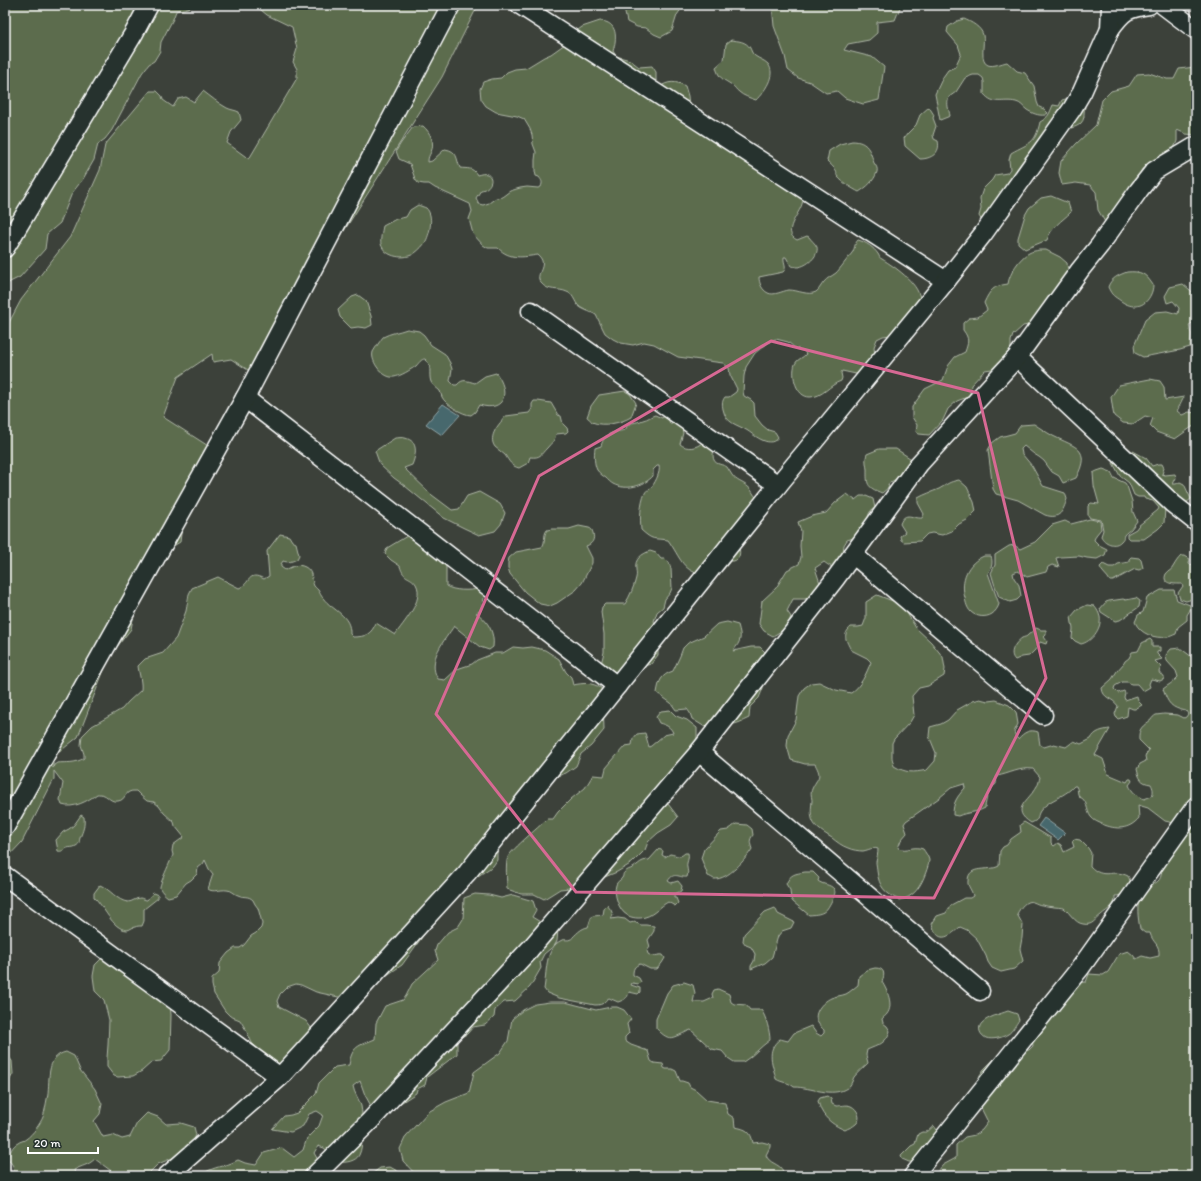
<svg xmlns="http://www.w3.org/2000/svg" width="1201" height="1181" viewBox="0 0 1201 1181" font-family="Itim,sans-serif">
  <rect width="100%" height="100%" fill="#3c413a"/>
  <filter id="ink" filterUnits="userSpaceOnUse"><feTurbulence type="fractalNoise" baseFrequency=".025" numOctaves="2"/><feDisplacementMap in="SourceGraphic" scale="8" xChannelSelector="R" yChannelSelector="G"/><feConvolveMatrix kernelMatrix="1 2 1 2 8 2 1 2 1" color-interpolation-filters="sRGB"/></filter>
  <g filter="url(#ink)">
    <g fill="#5c6c4e" stroke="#aeb6a6">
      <path d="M 5,5 L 199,5 L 176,11 L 173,19 L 161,42 L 160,51 L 154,61 L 149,64 L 142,73 L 112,130 L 105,139 L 98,144 L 94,160 L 83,179 L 72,193 L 60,223 L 47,234 L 45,249 L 20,277 L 10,282 L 5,287 Z"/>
      <path d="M 255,5 L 478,5 L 442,77 L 300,300 L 271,370 L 248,370 L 231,359 L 213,362 L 212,354 L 178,377 L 163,417 L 213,449 L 184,510 L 180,542 L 144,564 L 131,629 L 109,657 L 78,737 L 53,757 L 53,768 L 54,765 L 57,763 C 67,762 75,764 84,758 L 84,754 L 81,745 L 82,736 L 92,726 L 122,709 L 128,702 L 141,690 C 142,682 139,674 138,666 L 145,659 L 163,653 L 176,638 L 186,611 L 189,594 L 192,588 L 218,577 L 239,588 C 251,584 247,570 264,579 L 269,576 L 267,551 L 280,534 L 289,536 L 292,541 L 296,543 L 299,555 L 297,559 C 293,561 288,563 283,561 L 281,564 L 281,567 L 285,570 C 292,567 297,563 305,567 C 313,571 311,579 314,586 C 316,588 316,588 318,590 C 320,593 321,596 323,598 C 333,611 351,615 350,634 L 353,637 C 366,637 371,634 376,623 L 395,635 C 403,623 425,600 416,584 C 410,575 404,580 400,566 L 391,560 L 385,554 L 387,548 L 407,536 L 411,537 L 444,550 L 446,567 L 446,586 C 454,591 469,591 478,589 L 483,593 L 484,599 L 480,611 L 476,613 C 488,620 495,633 493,647 L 489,650 L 480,647 L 454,626 C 445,640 426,660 438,679 L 445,680 L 457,669 L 472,664 L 477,660 L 495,653 L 503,653 L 513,647 L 523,648 L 532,647 L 545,650 L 559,659 L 566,672 L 571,677 L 573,685 C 584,683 591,682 601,688 L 603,698 L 604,730 L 591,746 L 581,754 L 576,766 L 566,773 L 543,781 L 500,845 L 497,853 L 497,860 L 493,866 L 469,882 L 438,910 L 425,933 L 402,965 L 387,975 L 343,998 L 316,992 L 301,985 L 296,984 L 287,987 L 280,994 L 277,1001 L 279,1007 L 306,1021 L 312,1029 L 286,1069 L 277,1063 L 258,1049 L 252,1043 L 246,1030 L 240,1020 L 230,1016 L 225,1011 L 214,994 L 212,985 L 212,979 L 219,973 L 220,963 L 228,953 L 235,948 L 240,948 L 244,945 L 251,936 L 256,933 L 261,928 L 262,924 L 261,919 L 258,908 L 255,904 L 253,900 C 248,895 244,898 238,895 C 234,894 232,890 227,890 C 220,889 213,893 208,889 L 213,874 L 209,869 L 205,860 L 203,864 L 198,868 L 197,874 L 191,880 L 186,883 L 176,895 L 168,897 C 165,895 161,891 160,888 C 159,885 171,860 173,855 L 172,851 L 173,845 L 184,837 L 175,826 L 174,822 L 164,813 L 159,806 L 154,802 L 147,801 L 140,795 L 136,791 C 123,790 127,800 118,801 C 110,802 109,797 104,795 C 102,794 99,794 97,794 C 88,801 73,809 62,805 L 60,800 L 63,783 L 54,771 L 54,779 L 22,842 L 5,860 L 5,330 L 21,300 L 70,237 L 100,170 L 105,145 L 150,91 L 157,91 L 162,96 L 163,100 L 173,107 L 178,99 L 186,97 L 194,102 L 203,91 C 211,97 218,103 227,108 C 231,110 235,110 239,112 L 241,120 L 231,132 L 227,143 L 249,159 L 297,78 L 297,69 L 293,62 L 297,49 L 292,27 L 267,15 Z"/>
      <path d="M 625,5 L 684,5 L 677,15 L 672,31 L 661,37 L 654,34 L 646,28 L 637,27 L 627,22 L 625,13 Z"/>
      <path d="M 772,5 L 901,5 L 895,20 L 877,22 L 877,33 L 869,40 L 848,44 L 844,50 L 872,57 L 884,67 L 879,100 L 863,104 L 845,98 L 837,91 L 826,93 L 810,82 L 798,78 L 788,70 L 785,56 L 774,26 Z"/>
      <path d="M 964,19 C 971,22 981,27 983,35 C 985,43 979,62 988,65 C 993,67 1002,63 1007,62 L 1017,71 L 1025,73 L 1034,86 L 1037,102 L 1039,107 L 1044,109 L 1048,113 L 1045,115 C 1038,116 1032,113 1027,110 C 1023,107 1021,103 1016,102 C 1003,99 994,106 984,94 L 984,82 L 983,78 L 979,75 L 973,75 L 965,78 L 956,92 L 949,97 C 946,105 949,109 950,116 L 940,120 L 935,94 L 943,77 L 948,70 L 955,67 L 961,54 L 958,45 L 947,32 L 948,27 L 957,21 Z"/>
      <path d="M 600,21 C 618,22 617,38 613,51 L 616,56 L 630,60 L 639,67 L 652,66 L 656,72 L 656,85 L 660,87 C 667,81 677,81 685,86 L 688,96 L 689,107 L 802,194 C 803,198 803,201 802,204 C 799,215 781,232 797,240 L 807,236 L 809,237 C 811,240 815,243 817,247 C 819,256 807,266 798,267 C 797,267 792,266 791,266 L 786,257 L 784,257 C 783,263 788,267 783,272 L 759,277 C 759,283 762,290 768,293 C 774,296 782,291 789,290 C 798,290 808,296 816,292 C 820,289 821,285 824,282 C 827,278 832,276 836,273 C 840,269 848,258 852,253 C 855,249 854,244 858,240 C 866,242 874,248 878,254 C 880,257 879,258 882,259 C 895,267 917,282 920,298 L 891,335 L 883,336 L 877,339 L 874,347 L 875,357 L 862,372 L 856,374 L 842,371 L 841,373 L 842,378 L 841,381 C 829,385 823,397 810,397 C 796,397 791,375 795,364 C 797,359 803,358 806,354 L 804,351 L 795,348 L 788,342 L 776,339 L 772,340 L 755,353 L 746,367 L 744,376 L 743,392 L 744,396 L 751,400 L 754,403 L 755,416 L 762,425 L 768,430 L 775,432 L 778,437 C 771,449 755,436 748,431 C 737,424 726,424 723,409 C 722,404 722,401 725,397 L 729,397 L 736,392 L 737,389 L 730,375 L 729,368 L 723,363 L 678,357 L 654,344 L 644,342 L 633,345 L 621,343 L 613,339 L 605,333 L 596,315 C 590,311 581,310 577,304 C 574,300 573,294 567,292 C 559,288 548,292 541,283 C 533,274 550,266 538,255 C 523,257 510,260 498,248 L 488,248 L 483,245 L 473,234 L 469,219 L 472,211 L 470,204 L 435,188 L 429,184 L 424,184 L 418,183 L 415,179 L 410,164 L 399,159 L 396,151 L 401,143 L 413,127 L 423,126 C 431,133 435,143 431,152 C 429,156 428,157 428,162 L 432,161 L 445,149 C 458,151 456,158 460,168 C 467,169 473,167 477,175 C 481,174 484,173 487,174 C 495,178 490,189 481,190 L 476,198 L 479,204 L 483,205 L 489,203 L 496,198 L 502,197 L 510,191 L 520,188 L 527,187 L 538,188 L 541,187 C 543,182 542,181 539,177 L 536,176 L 535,171 L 535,160 L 536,152 L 533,144 L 532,135 L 530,129 L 524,119 L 517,116 L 496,112 L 486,106 L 481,99 L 480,89 L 483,82 L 492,79 L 501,78 L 507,72 L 515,69 L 526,68 L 544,57 L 551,54 L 565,44 L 574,33 L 582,27 Z"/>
      <path d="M 731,40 C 738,41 746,41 750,48 C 751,50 752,54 755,56 C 759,59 764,60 768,64 C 777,75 764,92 756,100 C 750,98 743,96 739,92 C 736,90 735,87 732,85 C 723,79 719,79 716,67 L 724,60 L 726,44 Z"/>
      <path d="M 1196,66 L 1196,135 L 1186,134 L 1177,130 L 1177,141 L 1172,153 L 1142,169 L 1120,215 L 1105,222 L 1098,210 L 1096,192 L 1090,185 L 1076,183 L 1062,185 L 1059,173 L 1061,161 L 1076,144 L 1096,125 L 1102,100 L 1111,91 L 1129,86 L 1137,74 L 1149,73 L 1167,79 L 1174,79 L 1179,69 L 1195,67 Z"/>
      <path d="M 1069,98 L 1081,101 L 1085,107 C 1084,110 1084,114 1084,117 C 1082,127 1072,128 1064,129 L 1060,145 L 1050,153 L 985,226 L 979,216 L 981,209 L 980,198 L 983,189 L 992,180 L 995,175 L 1007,173 L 1010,169 L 1009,160 L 1011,153 C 1030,142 1035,145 1040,122 C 1049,117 1049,114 1053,105 L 1059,106 L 1062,100 Z"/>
      <path d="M 929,107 L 934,115 L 933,118 L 936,126 L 933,135 L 934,139 L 938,141 C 941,153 931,159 920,159 L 905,146 L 904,138 L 908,133 L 916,125 L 920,115 Z"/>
      <path d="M 852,141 C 868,141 870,151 874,163 C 876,166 878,168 877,172 C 874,181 867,187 859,192 C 853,189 843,183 838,177 C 835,173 838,176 836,171 C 834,167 830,164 827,161 L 829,151 L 840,144 Z"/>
      <path d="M 1051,196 L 1068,203 L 1071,212 C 1062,221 1051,227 1047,240 L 1025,249 L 1018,243 L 1018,238 L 1025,215 L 1029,208 L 1041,198 Z"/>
      <path d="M 418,205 C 420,206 424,207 426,208 C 434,215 430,233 426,241 C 424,245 419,250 415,253 C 406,260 385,258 381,244 C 380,240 382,231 383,226 L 396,219 L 406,217 L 410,210 Z"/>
      <path d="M 1039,250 L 1046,250 L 1060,257 L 1067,263 L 1068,272 L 1038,327 L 1028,325 L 1023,326 L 1013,335 L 1011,341 L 1011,350 C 1005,357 998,362 992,369 L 985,370 L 971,385 L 970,394 L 965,398 L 957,401 L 948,409 L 943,420 L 929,435 L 919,434 L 916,432 L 917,425 L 912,417 L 912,407 L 925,389 L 943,380 L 948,366 L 955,357 L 965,352 C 968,343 970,339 963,330 L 963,323 L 969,318 L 978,317 L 987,310 L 984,303 C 990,290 993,286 1008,284 C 1009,274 1020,257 1029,253 C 1032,251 1036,251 1039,250 Z"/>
      <path d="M 1127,272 C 1141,271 1145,273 1153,285 C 1153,288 1152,292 1151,294 C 1145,308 1132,309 1121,301 C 1114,296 1112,296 1108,287 C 1111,278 1119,275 1127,272 Z"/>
      <path d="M 1183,284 L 1196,295 L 1196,321 L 1189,325 L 1191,334 L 1190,347 L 1180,350 L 1143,357 L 1135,353 L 1134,346 L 1145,320 L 1155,312 L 1167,311 L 1178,314 L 1179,308 L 1173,301 L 1167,303 L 1165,296 L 1170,287 Z"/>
      <path d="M 358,295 L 366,301 L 371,316 L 372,325 L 366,328 L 358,327 L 351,328 L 340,317 L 338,310 L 352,297 Z"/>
      <path d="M 407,329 L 419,331 L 424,335 L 431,345 L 445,354 L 450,363 L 452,369 L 450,381 L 454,385 L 457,385 C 463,378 467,381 475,383 L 485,376 L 496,373 C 510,391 506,413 479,405 L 475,412 L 471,415 C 463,415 445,404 442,397 C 441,395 441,393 440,391 C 437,388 433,386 431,382 C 428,374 433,365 425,359 C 421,359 419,363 416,366 C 410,370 401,376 394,377 C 384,379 370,362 373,352 C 374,350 382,338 383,337 C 390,333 399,332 407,329 Z"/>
      <path d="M 1150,379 L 1160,381 L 1164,387 L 1165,400 L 1184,397 L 1177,411 L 1182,415 L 1189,412 L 1196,413 L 1196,426 L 1192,427 L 1175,439 L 1156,432 L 1150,426 L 1153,418 L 1145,416 L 1133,424 L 1123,423 L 1114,416 L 1113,411 L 1111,397 L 1119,385 Z"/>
      <path d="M 625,391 L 630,394 L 636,403 L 631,417 C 621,423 603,427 592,422 C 592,421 587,417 587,417 L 591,406 L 599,395 Z"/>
      <path d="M 534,401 L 538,401 L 551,403 L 558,415 L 561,416 L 563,424 L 567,428 L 568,431 L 566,433 L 556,434 C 554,442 552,442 547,448 C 540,455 541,458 530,457 L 528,463 L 519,468 C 511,466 509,461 505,455 C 502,452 498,450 495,447 C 487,436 500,423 506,416 L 529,413 L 532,409 L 532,404 Z"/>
      <path d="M 655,415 L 662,418 L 666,415 L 668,417 L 670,424 L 672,424 L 675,421 L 681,424 L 683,433 L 680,444 C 687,450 697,448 703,442 L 714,447 C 714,451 712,456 714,460 C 716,465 723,464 727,467 C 729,470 730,472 732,475 C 736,481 742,482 747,486 C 752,489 753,495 757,498 L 739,547 C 741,555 739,562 730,561 C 723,571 720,573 707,574 C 683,575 680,556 668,540 C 653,538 653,541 641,530 C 640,518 640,505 645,493 C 648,488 647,492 650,489 C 654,485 661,472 659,466 L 657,466 L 653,470 L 653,476 C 644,486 626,491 613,484 C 611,483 608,480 606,478 C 603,476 599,473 597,470 C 594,464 594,455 595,448 L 601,446 C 605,432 612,433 625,430 C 630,420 635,424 643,420 C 648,419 651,416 655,415 Z"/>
      <path d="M 1034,424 C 1040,428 1046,432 1053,436 C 1075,447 1092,448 1076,478 L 1063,483 L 1059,476 L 1052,472 L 1044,461 L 1039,457 L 1034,454 L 1024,446 L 1021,449 L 1022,454 L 1032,466 L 1043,486 L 1065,493 L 1067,499 C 1063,511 1060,520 1045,515 L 1018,500 L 996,494 L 993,489 L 988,450 L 992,443 L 1000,437 L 1015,433 L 1021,425 Z"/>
      <path d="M 395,438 C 398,438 402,437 405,438 C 419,441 416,455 412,465 L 404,468 L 432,495 L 452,510 L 459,509 L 467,496 L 479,492 L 500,504 L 505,513 L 501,524 L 495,531 L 479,535 L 464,528 L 444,518 L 405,486 L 394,478 L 380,465 L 375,451 Z"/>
      <path d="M 879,449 L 896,449 L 919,464 L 888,484 L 889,487 L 882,493 C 866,487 867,484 867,469 C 866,463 865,459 867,454 Z"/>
      <path d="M 1133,451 L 1146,458 L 1152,466 L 1158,464 L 1162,464 L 1164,468 L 1162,474 L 1165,475 L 1175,474 L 1176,478 L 1173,484 L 1176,484 L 1180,482 L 1184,484 L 1191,499 L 1186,503 L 1165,508 L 1164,523 L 1158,529 L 1144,539 L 1129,539 L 1127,537 L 1127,534 L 1136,529 L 1138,526 L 1158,510 L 1159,508 L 1153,501 L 1145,499 L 1144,497 L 1138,497 L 1134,495 L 1129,483 L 1120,476 L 1113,463 L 1120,454 Z"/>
      <path d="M 1103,469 L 1111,472 L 1114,478 L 1125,483 L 1127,486 L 1132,501 L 1133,512 L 1137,521 C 1135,524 1133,526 1131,529 C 1129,531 1126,532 1124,535 C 1123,538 1124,538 1121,541 C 1115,548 1104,543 1101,536 L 1103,530 L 1101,520 L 1090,518 L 1088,515 L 1088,506 L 1091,503 L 1099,504 L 1094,486 L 1093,473 L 1097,471 Z"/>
      <path d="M 959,480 L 967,487 L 974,502 L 976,511 L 967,520 L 959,524 L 952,531 L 942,535 L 932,533 L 927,534 L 920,541 L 904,542 L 901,540 L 900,536 L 905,532 L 900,524 C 905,510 913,519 922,518 L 924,514 L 918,503 L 918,498 C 925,494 932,492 939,489 C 948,484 948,482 959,480 Z"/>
      <path d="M 847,494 L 855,500 L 860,496 L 866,496 L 873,499 L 875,508 C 873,509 871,510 870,512 C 868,514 865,531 864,535 L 847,540 L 844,545 L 841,566 C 834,569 829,566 824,562 L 815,568 L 821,586 L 815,595 L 805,599 L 793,599 L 787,611 L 791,617 L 786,628 L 773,636 L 764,631 L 759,624 L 762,601 L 776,588 L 787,570 L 799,564 L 801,557 L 800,546 L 801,531 L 798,522 L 812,516 L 826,513 L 835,503 Z"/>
      <path d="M 1090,519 L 1100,521 L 1101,529 L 1096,535 L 1094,540 L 1099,545 L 1107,549 L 1105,555 L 1097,559 L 1087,558 L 1079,556 L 1060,557 L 1056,558 L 1059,567 L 1052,565 L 1048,567 L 1046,572 L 1027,577 L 1018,571 L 1013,573 L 1014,578 L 1019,585 L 1021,596 L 1017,600 L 1010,602 L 999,597 L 994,583 L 991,573 L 995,565 L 995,555 L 1009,546 L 1014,545 L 1020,549 L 1035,542 L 1052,525 L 1065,521 L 1071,524 Z"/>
      <path d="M 579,526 C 582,527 586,527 589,528 C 592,529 592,530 593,533 C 595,540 592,544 586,546 L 592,558 L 592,563 L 582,583 L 576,590 L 557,603 L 550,606 L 540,604 L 525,592 L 510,574 L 508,568 L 508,563 L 509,558 L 516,552 L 542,547 C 546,542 543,535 547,530 L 552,529 L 569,529 Z"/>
      <path d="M 650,551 L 656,553 L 661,559 L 664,559 L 669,562 L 671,569 L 672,588 L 670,593 L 665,599 L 663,607 L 657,612 L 654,621 L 656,626 L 657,646 L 658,649 L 658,655 L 651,664 L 644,666 L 628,684 L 601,664 L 604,652 L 604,634 L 601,612 L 602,607 L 605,604 L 625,604 C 630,596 634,587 636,578 C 637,574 636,572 636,569 C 634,559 642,554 650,551 Z"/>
      <path d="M 984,556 L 991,556 C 993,563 992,567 988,573 L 999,604 C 998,608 995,612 992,614 C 986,618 976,617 971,612 C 967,608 966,603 965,598 C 960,580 967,563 984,556 Z"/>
      <path d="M 1181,556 L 1185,556 L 1190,559 L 1189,564 L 1190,565 L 1196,563 L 1196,598 L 1186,601 L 1180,599 L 1178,593 L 1183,586 L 1182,584 C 1176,584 1161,585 1166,574 C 1168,571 1172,570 1173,567 C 1176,562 1177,560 1181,556 Z"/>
      <path d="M 1131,557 L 1139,558 L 1141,560 L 1143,568 L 1139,570 L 1135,569 L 1113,581 L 1110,581 C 1107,575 1102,573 1100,567 L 1103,564 L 1109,567 L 1114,567 L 1118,564 L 1129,562 L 1129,559 Z"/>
      <path d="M 1161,590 L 1174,590 L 1177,600 L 1190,605 L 1190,610 L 1187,615 L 1187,620 L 1178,627 L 1176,634 C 1173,635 1170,637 1167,637 C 1155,639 1140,634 1135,622 L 1138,615 L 1143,612 L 1147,598 Z"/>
      <path d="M 877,595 L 898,603 L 904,608 L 916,628 L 931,642 L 943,657 L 945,669 L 944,676 L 928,686 L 919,688 L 912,696 L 914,715 L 910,722 L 894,739 L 892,743 L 892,758 L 894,766 C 906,773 913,773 927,770 L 935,761 L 936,753 L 929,736 L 930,727 L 941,724 L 948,720 L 957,710 L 973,701 L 980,699 L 988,701 L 996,700 L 1009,705 L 1016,712 L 1018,724 L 1014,732 L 1016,737 L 1018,739 C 1024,732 1030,729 1038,732 L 1040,745 L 1044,747 L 1054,744 L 1066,747 L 1074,741 L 1081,744 L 1091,739 C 1095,731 1103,730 1110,729 L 1095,755 L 1103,759 L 1108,774 L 1127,782 L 1129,779 L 1131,779 L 1132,781 L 1129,785 C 1132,792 1137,796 1144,799 L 1152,796 C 1154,791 1153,788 1151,784 C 1141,783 1139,778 1137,769 L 1140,764 L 1146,761 L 1145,756 L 1149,750 L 1139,740 C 1138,728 1143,726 1151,720 C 1152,718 1154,716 1156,715 L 1164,714 L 1178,715 L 1184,718 L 1186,717 L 1188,714 L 1186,711 C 1171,708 1168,704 1163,689 C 1168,685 1174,682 1178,677 L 1176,671 L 1167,661 L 1166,655 L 1171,649 L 1180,648 L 1196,660 L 1196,792 L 1193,796 L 1190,805 L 1174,823 L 1165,821 L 1148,808 L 1138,805 L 1139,818 C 1129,830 1116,830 1102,824 C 1098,822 1094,821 1091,817 C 1086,811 1088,799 1079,797 C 1077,793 1078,789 1076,786 L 1074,786 C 1067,794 1058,797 1050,802 C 1047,804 1042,808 1040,811 C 1036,817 1041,819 1031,823 C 1009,809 1029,801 1037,786 C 1039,784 1039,780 1040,777 L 1033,769 C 1020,767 1009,774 997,776 L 996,784 C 988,791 986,798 985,808 C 976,813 967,812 958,816 L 953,815 C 953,802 957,797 965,788 L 964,784 L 951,788 L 939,798 L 906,821 L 904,824 L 907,833 L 901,840 L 898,848 C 908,852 912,845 923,849 C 925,852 928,856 929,860 C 929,864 927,869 926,872 C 921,886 914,898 899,900 C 885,893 879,887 877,871 C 877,868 876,864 876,862 C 877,857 878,854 878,849 C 872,847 869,850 863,851 C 859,851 852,850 848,848 C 842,846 837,842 832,838 C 814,827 809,823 812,801 C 812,797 810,793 812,789 C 817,777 823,778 815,764 L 805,764 L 791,760 L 787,746 L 788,735 L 796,720 L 799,696 L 804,688 L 811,683 L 819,682 L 836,690 L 851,693 C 861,686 866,674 871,662 L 867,658 L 851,650 C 846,640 842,635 851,627 L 858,627 L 863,626 L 866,618 L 866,602 Z"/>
      <path d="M 1136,598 L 1140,601 L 1139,607 L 1120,620 L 1115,621 L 1101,612 L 1100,609 L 1106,602 L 1109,601 L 1123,599 L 1126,600 Z"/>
      <path d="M 1087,605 L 1094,606 C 1097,609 1099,613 1100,617 C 1102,629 1091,642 1081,644 L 1075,641 L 1072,638 L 1073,629 L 1071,617 L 1077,610 Z"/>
      <path d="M 727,622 L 738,625 C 742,638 741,641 733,651 L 751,647 L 760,647 L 766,653 L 762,680 L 763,688 L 759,698 L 750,707 L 749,718 C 732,726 733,726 715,719 L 705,727 L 692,719 L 690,713 L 687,709 L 676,710 L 671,703 L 657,693 C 659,681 661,675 673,671 L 680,656 L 683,648 L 688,643 L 704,636 L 717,624 Z"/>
      <path d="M 1036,628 L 1041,630 L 1046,630 L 1046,635 L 1044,637 L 1047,641 L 1046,644 L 1040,642 L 1035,650 L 1029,656 L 1022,657 L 1015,660 C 1008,653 1015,643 1022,638 C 1024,637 1027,637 1028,635 C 1031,633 1032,630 1036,628 Z"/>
      <path d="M 1150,639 L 1152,641 L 1152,647 L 1160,647 L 1160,651 L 1157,652 L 1157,654 L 1162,659 L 1155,661 L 1161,667 L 1159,672 L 1160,674 L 1164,676 L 1164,679 L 1160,681 L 1151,679 L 1149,684 L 1150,687 L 1143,691 L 1137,684 L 1131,684 L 1128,682 L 1122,682 L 1115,686 L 1114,689 L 1118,693 L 1124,691 L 1125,693 L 1124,697 L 1125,700 L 1137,696 L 1138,701 L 1142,705 L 1135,709 L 1133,709 L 1128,707 L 1127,716 L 1118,719 L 1116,717 L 1115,714 L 1118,706 C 1112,697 1103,699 1102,688 L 1112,679 L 1117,671 L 1124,663 L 1125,661 L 1129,658 L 1132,652 L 1138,651 L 1142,643 Z"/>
      <path d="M 670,710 L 676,716 L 687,720 L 697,728 L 697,741 L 665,800 L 678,817 L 671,825 L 658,833 L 648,842 L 645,850 L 632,863 L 617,872 L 580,887 L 560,889 L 544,899 L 534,894 L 521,894 L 507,889 C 507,881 505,864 508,857 C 513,848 538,828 547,819 L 553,819 L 558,812 L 571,799 L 585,788 L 593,775 L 604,776 L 606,768 L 617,755 L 625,746 L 632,745 L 633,739 L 637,734 L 645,733 L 649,747 L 651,746 L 664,735 L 673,733 C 671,727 666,725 659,723 L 656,717 L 661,711 Z"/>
      <path d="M 1196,803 L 1196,1176 L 938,1176 L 937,1172 L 943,1165 L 956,1158 L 956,1145 L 965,1137 L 975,1135 L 982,1130 L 988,1122 L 980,1106 L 978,1080 L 980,1075 L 984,1069 L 998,1055 L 1004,1052 L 1029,1050 L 1033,1046 L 1031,1030 L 1072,983 L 1086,982 L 1089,974 L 1103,975 L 1108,972 L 1119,954 L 1128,951 L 1133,955 L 1136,959 L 1142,956 L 1150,958 L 1159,956 C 1160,943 1153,944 1150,933 L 1145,933 L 1140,929 C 1138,917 1136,906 1141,894 C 1147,879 1165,891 1161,863 Z"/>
      <path d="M 81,815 L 84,817 C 85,826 83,830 80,838 C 79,841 80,844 76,846 C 73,848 70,847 67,848 C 63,850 62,852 58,851 L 56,840 L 63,832 L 69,829 L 74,825 Z"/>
      <path d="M 1024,822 L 1051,838 L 1051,843 L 1054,846 L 1058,843 L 1061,845 L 1064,852 L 1074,847 L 1072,841 L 1074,839 L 1080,840 L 1088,848 L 1091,853 L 1090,866 C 1104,881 1112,868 1128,876 C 1129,878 1130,880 1130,882 C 1131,891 1122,896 1115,896 C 1116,906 1108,909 1101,915 C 1094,920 1093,926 1083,924 C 1075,923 1070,913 1064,908 C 1057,907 1049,907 1042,905 C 1039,905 1036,903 1033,902 C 1026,899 1020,908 1017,914 L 1023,925 L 1022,938 L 1020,949 L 1023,961 L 1014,969 L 1001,972 L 992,968 L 988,962 L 986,956 L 977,939 L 967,930 L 960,927 C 948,938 938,944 932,924 L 937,916 L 946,913 L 951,905 L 964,898 L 970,898 L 973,896 C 972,890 967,886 968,881 C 968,864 989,872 999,866 L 1000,851 L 1003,847 L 1007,845 L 1011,839 L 1021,832 L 1020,825 Z"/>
      <path d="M 736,824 L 747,825 L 752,829 L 753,835 C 749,840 750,843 752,849 C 746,859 728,880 714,879 C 714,879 709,876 708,876 L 701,858 L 704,849 L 721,831 L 728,830 Z"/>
      <path d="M 659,849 L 663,851 L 662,855 L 665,857 L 670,854 C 678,855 678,859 685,853 L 688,853 C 689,857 688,859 687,863 C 686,868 689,871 687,877 C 679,878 674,871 668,881 L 671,883 L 678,881 L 682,886 L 681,891 C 678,893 673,893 674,898 L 676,898 L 678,903 L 675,906 L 668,902 C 660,906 654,915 645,917 C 640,919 631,918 627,915 C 619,911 613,893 616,885 C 617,881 620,881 622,878 C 624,875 622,874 625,872 C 627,870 630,869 633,868 C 639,864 641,860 649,860 Z"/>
      <path d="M 805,872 L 813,872 L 819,878 L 818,881 C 823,885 830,884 834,889 C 836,893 834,895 833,898 C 826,912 825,914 809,915 L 793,902 L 791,899 L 790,890 L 786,884 C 791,873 795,874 805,872 Z"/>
      <path d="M 100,885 C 110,889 117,901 128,902 C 132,902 136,898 140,898 C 142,898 144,900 147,900 L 153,893 L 158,895 L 158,898 L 144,909 L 144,921 L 142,926 C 139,926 137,926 135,927 C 132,927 130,930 127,930 C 112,929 104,906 94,897 L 94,893 Z"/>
      <path d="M 475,894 L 489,895 L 501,898 L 513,895 L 533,901 L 536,910 L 532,917 L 542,923 L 547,929 L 558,930 L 557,941 L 555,945 L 544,954 L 540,962 L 541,968 L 530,987 L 515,1001 L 504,1002 L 495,1010 L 494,1017 L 485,1025 L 473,1027 L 467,1034 L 457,1039 L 457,1054 L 427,1077 L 425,1085 L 417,1089 L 416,1093 L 399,1104 L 376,1115 L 365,1095 L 360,1081 L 353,1086 C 354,1093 359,1099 361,1106 C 363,1116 364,1146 359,1155 C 356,1161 346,1163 340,1162 C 332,1160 330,1152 324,1148 C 322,1147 320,1147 318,1146 L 314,1153 L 327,1176 L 293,1176 L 291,1173 L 281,1169 L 276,1176 L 201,1176 C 208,1169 216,1168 225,1165 C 230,1164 234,1162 238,1160 L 245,1163 L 256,1165 L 264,1153 L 282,1148 L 294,1157 L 303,1150 L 307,1138 L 319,1126 L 323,1115 L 317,1111 L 309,1114 L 303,1126 L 291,1132 L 272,1129 L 284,1116 L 291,1115 L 297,1113 L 316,1094 L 319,1083 L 335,1067 L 349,1065 C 352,1046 358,1046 375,1039 L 376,1023 L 385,1006 L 403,1000 L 406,996 L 412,984 L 438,960 L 435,951 L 437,945 L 448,932 L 458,927 L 463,919 L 464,898 Z"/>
      <path d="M 607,905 L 611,910 L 613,915 L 611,919 L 618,918 L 625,919 L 630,923 L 634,922 L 641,925 L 646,925 L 654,926 L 654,931 L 648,940 L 650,947 L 647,951 L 648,954 C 653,958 658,954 663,955 L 665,958 L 662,963 L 657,969 L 650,969 L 640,964 C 634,966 633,969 633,975 L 639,978 L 641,982 L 639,984 L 632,983 L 631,985 L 640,988 L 640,992 L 638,994 L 629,992 C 628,998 624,1000 618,1002 L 609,998 C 602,1002 605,1005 595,1005 L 559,998 L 547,993 L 544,989 C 547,974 544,948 562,940 C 565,939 568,941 571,939 C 572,939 572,938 573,937 C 578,932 582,928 588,927 C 593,913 589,917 603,915 L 604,909 Z"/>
      <path d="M 775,908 L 778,914 L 794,922 L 791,928 L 782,931 L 778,936 L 772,957 L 765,963 L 751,969 L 751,966 L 754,961 L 755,954 L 751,947 L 746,945 L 743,941 L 744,934 L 765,912 Z"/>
      <path d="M 105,955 L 170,1003 L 171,1015 L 170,1050 L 161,1061 L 152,1062 L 142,1071 L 133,1076 L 118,1077 L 114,1076 L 107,1067 L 107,1058 L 108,1045 L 109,1020 L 104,1000 L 95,991 L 93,976 L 95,965 Z"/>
      <path d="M 875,968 C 885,968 885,974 882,982 C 887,990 894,1005 887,1014 C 886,1016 883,1017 882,1019 L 883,1023 L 887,1026 L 890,1031 C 886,1044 878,1045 867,1050 L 866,1055 L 868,1063 C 863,1068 858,1072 854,1077 C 852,1081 851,1086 847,1088 C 832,1098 811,1087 794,1087 C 789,1082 782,1083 776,1079 C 773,1065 765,1050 780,1039 L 788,1041 L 794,1033 L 811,1026 L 816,1033 L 821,1036 L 824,1033 L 824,1030 C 822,1028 820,1026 818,1023 C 812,1014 822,1002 831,998 C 835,996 841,996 846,994 C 850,992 854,988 858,985 L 859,976 L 867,970 Z"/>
      <path d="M 684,982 L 693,985 L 695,993 L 693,1002 L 704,1002 L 713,998 L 712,994 L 714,990 L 718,989 L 729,994 L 731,1002 L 734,1004 L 746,1005 L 750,1010 L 761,1010 C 766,1016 770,1032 770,1040 C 760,1047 753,1056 743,1062 L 734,1062 L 728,1058 L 722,1051 L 712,1049 L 691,1030 C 673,1037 671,1044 656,1028 L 656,1019 L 667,993 L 673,985 Z"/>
      <path d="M 550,1002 L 565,1002 L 596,1010 L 611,1007 L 617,1007 L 624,1010 L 631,1019 L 627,1024 L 629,1033 L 625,1037 L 625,1041 L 631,1045 L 648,1051 L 651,1061 L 654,1063 L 663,1064 L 664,1068 L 666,1069 L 672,1069 L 676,1071 L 680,1081 L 682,1081 L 688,1083 L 690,1087 L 696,1090 L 707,1100 L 725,1103 L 728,1114 L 734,1118 L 735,1127 C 746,1129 751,1131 753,1143 L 762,1142 L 770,1144 L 770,1147 L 766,1155 C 769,1164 779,1163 783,1171 L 781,1175 L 782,1176 L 417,1176 L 403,1161 L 400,1149 L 406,1136 L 428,1112 L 446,1102 L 469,1093 L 474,1072 L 500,1053 L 508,1041 L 512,1019 L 523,1010 L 535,1004 Z"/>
      <path d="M 1008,1011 L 1017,1014 L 1019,1020 C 1016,1024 1012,1032 1008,1034 C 1002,1038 992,1040 986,1038 C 980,1035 977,1028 982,1023 C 988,1017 1000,1014 1008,1011 Z"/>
      <path d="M 5,1052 L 12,1061 L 13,1074 L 5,1088 Z"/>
      <path d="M 66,1052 L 74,1056 L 80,1070 L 95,1089 L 102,1104 L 100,1114 L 94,1121 L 103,1137 L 113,1135 L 122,1139 L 130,1137 L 137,1123 L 147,1113 L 158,1117 L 166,1124 L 181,1123 L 194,1127 L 196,1135 L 193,1142 L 175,1157 L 158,1164 L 146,1176 L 118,1176 L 95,1159 C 87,1166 83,1165 74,1170 L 76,1176 L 15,1176 L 13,1166 L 8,1158 C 10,1152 12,1146 18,1143 C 20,1141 24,1141 26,1139 C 33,1134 40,1124 43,1117 C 45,1111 46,1104 47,1099 C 51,1082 44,1057 66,1052 Z"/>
      <path d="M 827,1096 L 831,1099 L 832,1104 L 836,1106 C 841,1106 846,1104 851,1106 C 858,1109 862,1119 856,1124 C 853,1127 848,1128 845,1130 C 835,1126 826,1120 821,1110 C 820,1108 819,1104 818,1101 L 820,1098 Z"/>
      <path d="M 934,1126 L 937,1130 L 938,1135 L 928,1143 L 926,1152 L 919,1153 L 912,1162 L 909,1162 L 902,1159 L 901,1156 L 911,1146 L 915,1144 L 918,1134 L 922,1132 C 929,1133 929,1129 934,1126 Z"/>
      <path d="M 390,1167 L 399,1172 L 400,1176 L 369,1176 L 380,1168 Z"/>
    </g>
    <g fill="#46686d" stroke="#90a4a7">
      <path d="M 443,404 L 460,415 L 442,435 L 426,424 Z"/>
      <path d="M 1044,818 L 1065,833 L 1058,840 L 1038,826 Z"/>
    </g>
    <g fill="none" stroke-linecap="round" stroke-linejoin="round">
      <g stroke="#fff" stroke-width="21">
        <g id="minor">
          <path d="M 520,5 L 946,281"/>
          <path d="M 1163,5 L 1196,30"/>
          <path d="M 1110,29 C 1123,11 1127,8 1149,5"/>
          <path d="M 5,248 L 134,33 L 149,5"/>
          <path d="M 531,311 L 778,485"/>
          <path d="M 1017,357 L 1173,504 L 1196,522"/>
          <path d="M 245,398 L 617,686"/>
          <path d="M 853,555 L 862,562 L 1043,715"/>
          <path d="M 699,752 L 980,991"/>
          <path d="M 5,827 L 245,398 L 451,5"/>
          <path d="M 5,876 L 280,1077"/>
          <path d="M 167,1176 L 280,1077 L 467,873 L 778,485 L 946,281 L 983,234 L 1072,109 L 1082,92 L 1110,29 L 1111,5"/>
          <path d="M 314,1176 L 370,1121 L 530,949 L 699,752 L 835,579 L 919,464 L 1017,357 L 1080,270 L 1100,245 L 1139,190 L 1154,171 L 1196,146"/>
          <path d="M 913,1176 L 1081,967 L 1196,806"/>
        </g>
      </g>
      <use href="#minor" stroke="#26332d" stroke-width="18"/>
    </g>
  </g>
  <path fill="none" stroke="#d76994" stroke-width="3" stroke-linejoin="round" d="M 771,341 L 978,393 L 1046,678 L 934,898 L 576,892 L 436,714 L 539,476 Z"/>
  <rect width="1201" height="1181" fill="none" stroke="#26332d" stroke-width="20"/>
  <rect x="10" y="10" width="1181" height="1161" fill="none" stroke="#fff" stroke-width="1.5" filter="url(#ink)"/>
  <path d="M28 1147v6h70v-6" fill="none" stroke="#ffffff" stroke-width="2"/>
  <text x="34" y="1147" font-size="12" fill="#ffffff" stroke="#26332d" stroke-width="3" paint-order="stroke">20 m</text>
</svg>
